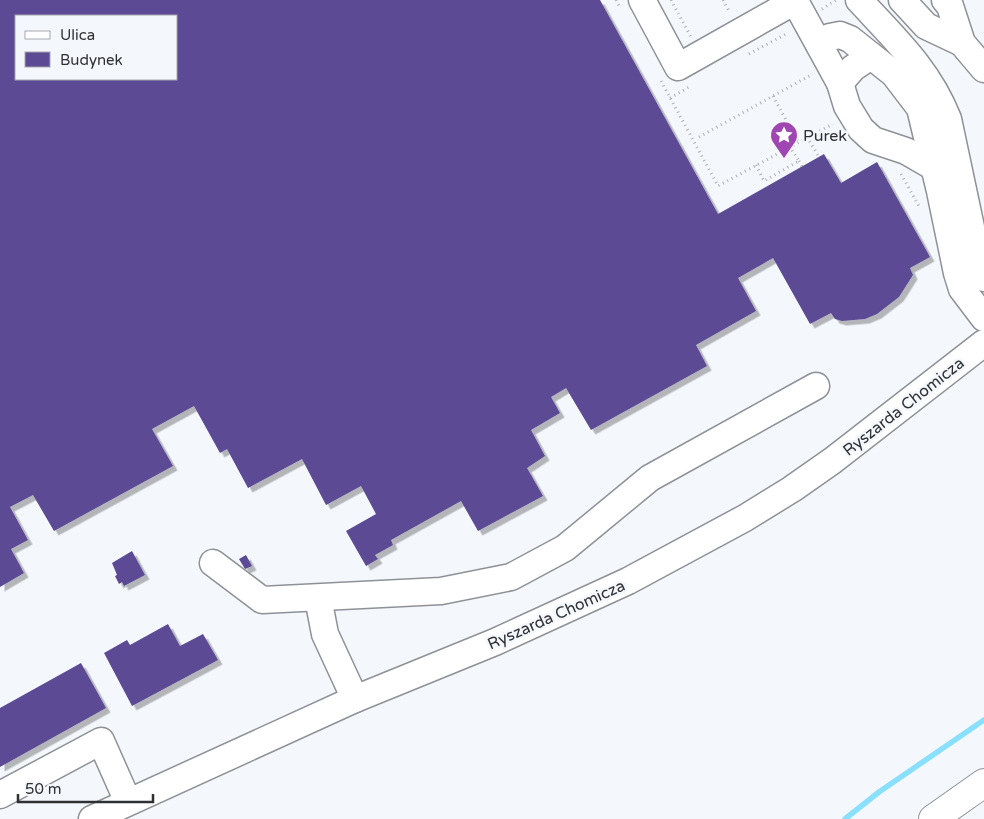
<svg xmlns="http://www.w3.org/2000/svg" width="984" height="819" viewBox="0 0 984 819" font-family="'Varela Round',sans-serif">
  <defs>
    <filter id="shadow"><feDropShadow dx="4.5" dy="4.5" stdDeviation="0" flood-color="#0004"/></filter>
  </defs>
  <rect width="100%" height="100%" fill="#f4f7fc"/>
  <g fill="none" stroke-linecap="round" stroke-linejoin="round">
    <path stroke="#89e0fd" stroke-width="5.5" d="M 845,819 L 879,792 L 984,720"/>
  </g>
  <g fill="#5c4b94" fill-rule="evenodd" filter="url(#shadow)">
    <path d="M 0,0 L 600,0 L 718,214 L 824,154 L 841,183 L 877,162 L 930,257 L 910,268 L 913,275 L 899,297 L 877,314 L 865,319 L 842,321 L 835,319 L 831,313 L 810,324 L 773,258 L 738,278 L 756,311 L 696,345 L 707,366 L 591,430 L 566,388 L 551,397 L 560,413 L 531,430 L 545,456 L 527,468 L 543,496 L 478,531 L 461,501 L 391,540 L 393,545 L 375,555 L 378,559 L 366,566 L 346,531 L 376,514 L 361,486 L 326,505 L 302,459 L 248,488 L 227,449 L 220,453 L 194,406 L 152,429 L 173,466 L 54,531 L 33,495 L 10,507 L 28,540 L 11,549 L 24,573 L 0,587 ZM 16,16 L 176,16 L 176,79 L 16,79 Z"/>
    <path d="M 132,551 L 145,575 L 124,586 L 122,582 L 119,584 L 115,576 L 117,575 L 112,563 Z"/>
    <path d="M 246,555 L 252,566 L 245,569 L 239,559 Z"/>
    <path d="M 168,624 L 180,646 L 203,634 L 218,660 L 132,706 L 104,653 L 127,640 L 130,645 Z"/>
    <path d="M 81,663 L 106,708 L 0,767 L 0,708 Z"/>
  </g>
  <g fill="none" stroke-linecap="round" stroke-linejoin="round">
    <g stroke="#8e9196" stroke-width="29">
      <g id="minor">
        <path d="M 642,0 L 678,67 L 795,1 L 840,83"/>
        <path d="M 859,0 C 895,39 928,69 948,119 L 979,265 L 984,278"/>
        <path d="M 902,0 L 926,26 L 962,43"/>
        <path d="M 945,0 L 950,6 L 962,43 L 984,69"/>
        <path d="M 818,42 L 830,37 L 840,35 L 850,39 L 894,74 L 920,108 L 940,191 L 957,273 L 962,289 L 984,318"/>
        <path d="M 871,56 L 853,68 L 840,83 L 847,106 L 861,129 L 873,140 L 906,151 L 932,166"/>
        <path d="M 213,563 L 262,600 L 441,591 L 511,577 L 565,548 L 650,478 L 816,386"/>
        <path d="M 318,598 L 325,634 L 355,699"/>
        <path d="M 0,795 L 101,741 L 128,802"/>
        <path d="M 92,819 L 355,699 L 495,642 L 628,581 L 745,518 L 792,489 L 832,461 L 984,343"/>
      </g>
    </g>
    <g stroke="#8e9196" stroke-width="30">
      <path id="major" d="M 933,819 L 984,783"/>
    </g>
    <g stroke="#adafb3" stroke-width="3" stroke-dasharray="1 4" stroke-linecap="butt">
      <path d="M 616,0 L 620,8"/>
      <path d="M 671,0 L 691,37"/>
      <path d="M 723,0 L 730,13"/>
      <path d="M 822,9 L 836,0"/>
      <path d="M 749,54 L 788,33"/>
      <path d="M 661,81 L 718,186 L 833,124"/>
      <path d="M 773,96 L 798,142"/>
      <path d="M 670,98 L 689,87"/>
      <path d="M 699,137 L 811,75"/>
      <path d="M 807,137 L 819,157"/>
      <path d="M 799,161 L 802,167"/>
      <path d="M 756,165 L 764,181 L 799,161 L 790,147"/>
      <path d="M 901,174 L 920,208"/>
    </g>
    <use href="#minor" stroke="#fff" stroke-width="26"/>
    <use href="#major" stroke="#fff" stroke-width="28"/>
  </g>
  <defs>
    <g id="sight-pin" transform="scale(1.4375)"><path d="M0 17L-7.5 6A9.5 9.5 0 1 1 7.5 6Z" fill="#a046b2" stroke="#f4f7fc"/><path d="M0-6L1.8-2.2L6-1.7L2.9 1.2L3.7 5.4L0 3.3L-3.7 5.4L-2.9 1.2L-6-1.7L-1.8-2.2Z" fill="#fff"/></g>
  </defs>
  <g fill-rule="evenodd">
    <use href="#sight-pin" x="784" y="135"/>
  </g>
  <g text-anchor="middle" stroke-width="5" stroke-linejoin="round" paint-order="stroke">
    <g font-size="16" fill="#2f3032" stroke="#f4f7fc" text-anchor="start">
      <text x="803" y="141">Purek</text>
    </g>
    <g font-size="16" fill="#2f3032" stroke="#f4f7fc">
      <text transform="translate(903 406) rotate(-38)" y="6">Ryszarda Chomicza</text>
      <text transform="translate(556 614) rotate(-24)" y="6">Ryszarda Chomicza</text>
    </g>
  </g>
  <rect x="15" y="15" width="162" height="65" fill="#f4f7fc" stroke="#a5a7ab"/>
  <rect x="25" y="31" width="25" height="8" fill="#ffffff" stroke="#a5a7ab"/>
  <text x="60" y="40" font-size="15" fill="#2f3032">Ulica</text>
  <rect x="25" y="52" width="25" height="15" fill="#5c4b94" stroke="#a5a7ab"/>
  <text x="60" y="65" font-size="15" fill="#2f3032">Budynek</text>
  <path d="M18 794v8h135v-8" fill="none" stroke="#2f3032" stroke-width="2.5"/>
  <text x="25" y="794" font-size="15" fill="#2f3032" stroke="#f4f7fc" stroke-width="4" paint-order="stroke">50 m</text>
</svg>
